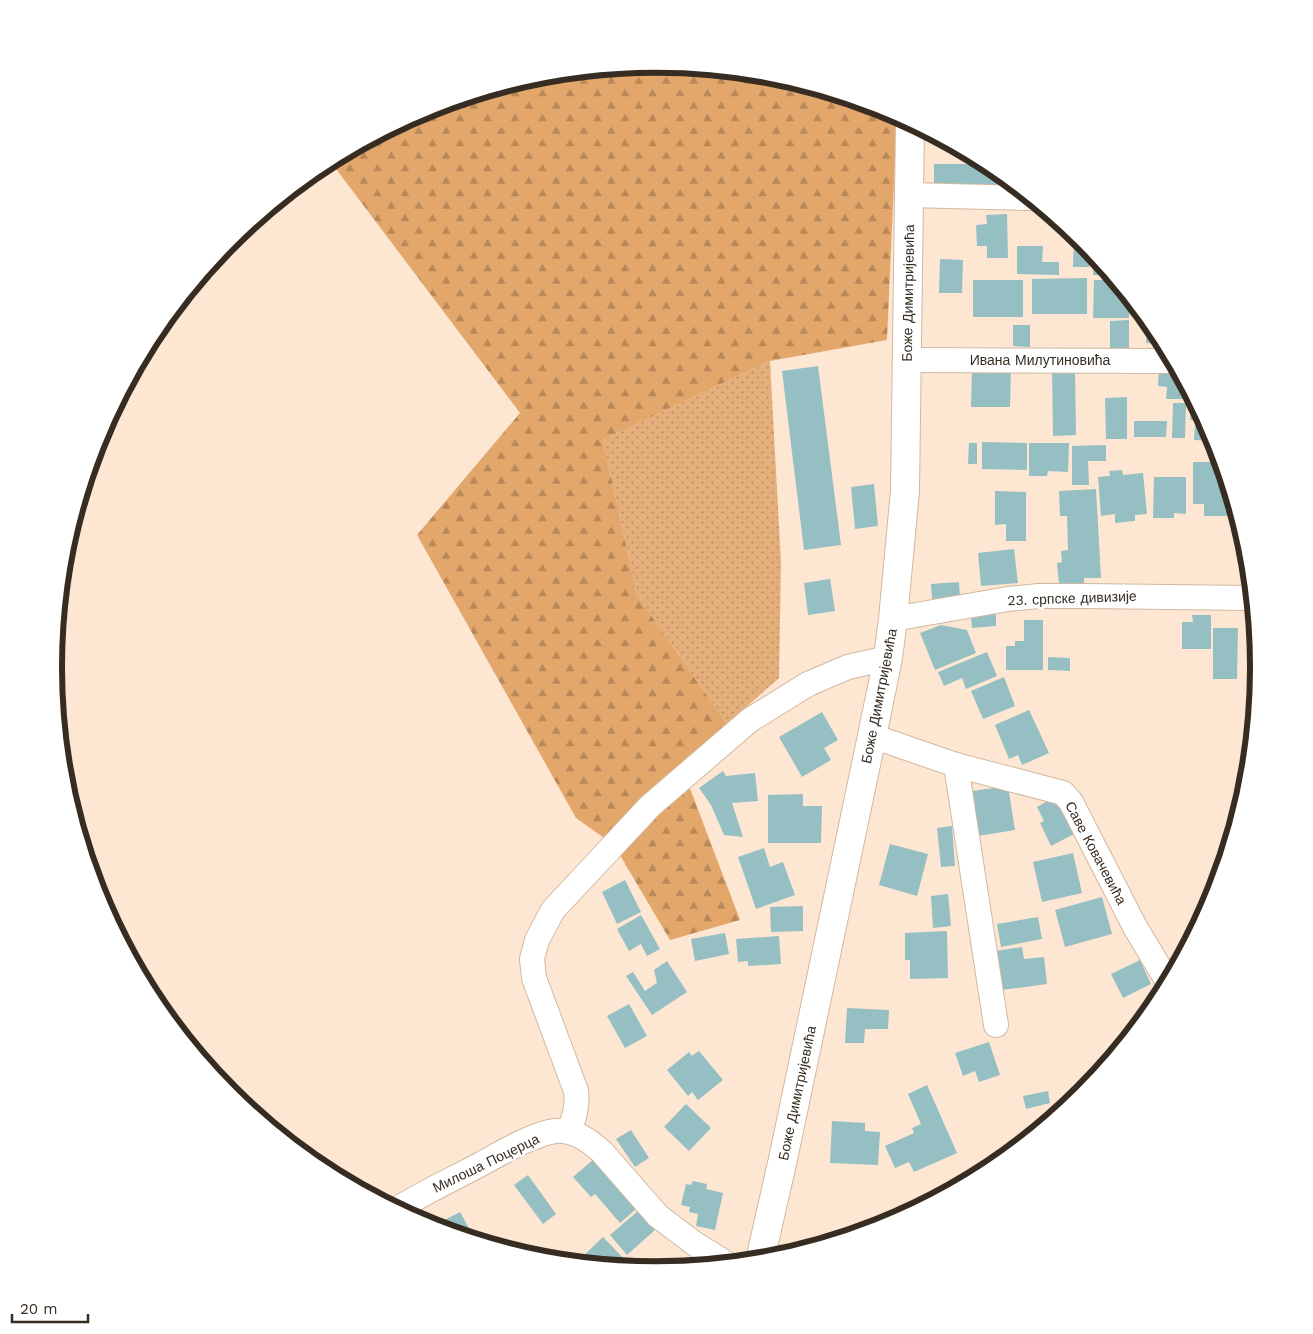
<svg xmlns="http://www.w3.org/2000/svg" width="1313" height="1334" viewBox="0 0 1313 1334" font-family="'Work Sans',sans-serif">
  <defs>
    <pattern id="grass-dots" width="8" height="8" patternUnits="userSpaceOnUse" patternTransform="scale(1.25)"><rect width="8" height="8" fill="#e4af7b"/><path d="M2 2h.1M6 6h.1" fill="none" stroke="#ba8f64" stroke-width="1.8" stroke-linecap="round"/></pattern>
    <pattern id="forest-firs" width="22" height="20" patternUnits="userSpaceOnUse" patternTransform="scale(1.25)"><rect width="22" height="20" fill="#e3a76b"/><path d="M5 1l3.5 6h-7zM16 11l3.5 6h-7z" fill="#b98858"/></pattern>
  </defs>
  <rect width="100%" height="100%" fill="#fde7d3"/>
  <path fill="url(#grass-dots)" d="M 770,361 L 781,563 L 779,678 L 727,724 L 637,595 L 603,440 Z"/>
  <path fill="url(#forest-firs)" d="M 657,64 L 774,76 L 887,110 L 897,116 L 887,340 L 770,361 L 603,440 L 637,595 L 727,724 L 683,770 L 740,920 L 670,940 L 614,845 L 576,818 L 417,535 L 520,413 L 330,161 L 426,110 L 539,76 Z"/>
  <g fill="#95bfc3">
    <path d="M 934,164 L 972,164 L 972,167 L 990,167 L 989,165 L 1011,182 L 1011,187 L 934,187 Z"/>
    <path d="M 1007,214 L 1008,258 L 987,258 L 987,246 L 977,246 L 976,225 L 987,224 L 986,215 Z"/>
    <path d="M 1074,234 L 1083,241 L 1090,249 L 1089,267 L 1073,267 Z"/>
    <path d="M 1017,246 L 1043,246 L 1042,262 L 1059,262 L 1059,275 L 1017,274 Z"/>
    <path d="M 1093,254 L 1111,276 L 1093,275 Z"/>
    <path d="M 940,259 L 963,260 L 962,293 L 939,293 Z"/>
    <path d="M 1087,278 L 1087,314 L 1032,314 L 1032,279 Z"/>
    <rect x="973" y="280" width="50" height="37"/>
    <path d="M 1094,280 L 1115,280 L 1130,298 L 1129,318 L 1093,318 Z"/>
    <path d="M 1147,319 L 1158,332 L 1164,344 L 1146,343 Z"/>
    <path d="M 1129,320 L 1129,349 L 1110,349 L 1110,321 Z"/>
    <path d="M 1013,325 L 1030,325 L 1030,347 L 1013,346 Z"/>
    <path d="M 818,366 L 841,545 L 804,550 L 782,371 Z"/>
    <path d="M 1159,366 L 1176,366 L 1187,387 L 1186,399 L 1166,399 L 1167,387 L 1158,386 Z"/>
    <path d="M 972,368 L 1011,369 L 1010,407 L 971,407 Z"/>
    <path d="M 1052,368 L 1075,368 L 1076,435 L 1053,436 Z"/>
    <path d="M 1192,396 L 1204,419 L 1204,421 L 1190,420 Z"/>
    <path d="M 1127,397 L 1127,439 L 1106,439 L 1105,398 Z"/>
    <path d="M 1173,403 L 1186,403 L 1185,438 L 1172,438 Z"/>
    <path d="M 1134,421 L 1167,421 L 1166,437 L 1134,437 Z"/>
    <path d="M 1195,426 L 1208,427 L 1215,441 L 1194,440 Z"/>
    <path d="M 982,442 L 1027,443 L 1027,470 L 982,469 Z"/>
    <path d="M 969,443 L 977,443 L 977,464 L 968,464 Z"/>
    <path d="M 1029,443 L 1069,443 L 1068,472 L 1048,471 L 1047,476 L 1029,476 Z"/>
    <path d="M 1106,445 L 1106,461 L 1088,461 L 1089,485 L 1072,485 L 1072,446 Z"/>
    <path d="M 1193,462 L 1221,462 L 1230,491 L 1230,516 L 1204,516 L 1204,504 L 1193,504 Z"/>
    <path d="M 1122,470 L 1123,475 L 1143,473 L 1147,514 L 1135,515 L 1135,521 L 1115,523 L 1115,514 L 1101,516 L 1098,477 L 1110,476 L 1109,471 Z"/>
    <path d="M 1154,477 L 1186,477 L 1186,514 L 1174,513 L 1174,518 L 1153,518 Z"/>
    <path d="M 874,484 L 878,526 L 855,529 L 851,487 Z"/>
    <path d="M 1096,489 L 1101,578 L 1084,578 L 1084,583 L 1059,584 L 1057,563 L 1062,562 L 1061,551 L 1068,550 L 1067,516 L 1060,516 L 1059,491 Z"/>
    <path d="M 995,491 L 1026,492 L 1026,541 L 1006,541 L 1006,524 L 995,525 Z"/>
    <path d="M 1014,549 L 1018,583 L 981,586 L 978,553 Z"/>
    <path d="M 830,579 L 835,611 L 808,615 L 804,583 Z"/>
    <path d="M 959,582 L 960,597 L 932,599 L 931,584 Z"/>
    <path d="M 996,613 L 996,626 L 972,628 L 971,615 Z"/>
    <path d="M 1192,615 L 1211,615 L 1211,649 L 1182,649 L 1182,622 L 1193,622 Z"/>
    <path d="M 1024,620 L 1043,620 L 1043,670 L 1006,670 L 1006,646 L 1015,646 L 1015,641 L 1024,641 Z"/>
    <path d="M 941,625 L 967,630 L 976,653 L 935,670 L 920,633 Z"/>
    <path d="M 1213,628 L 1238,628 L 1237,679 L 1213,679 Z"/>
    <path d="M 987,652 L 997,676 L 966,689 L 962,678 L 944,686 L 938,672 Z"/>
    <path d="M 1048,657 L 1070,658 L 1070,671 L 1048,670 Z"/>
    <path d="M 1004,677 L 1015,706 L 983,719 L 971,691 Z"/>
    <path d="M 1029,710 L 1049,753 L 1022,765 L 1018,755 L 1009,759 L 995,725 Z"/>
    <path d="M 822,712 L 838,740 L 824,748 L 831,760 L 802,777 L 779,737 Z"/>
    <path d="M 723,771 L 726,776 L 755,773 L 758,801 L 732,803 L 743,837 L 724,835 L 711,805 L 699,788 Z"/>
    <path d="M 1008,786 L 1015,830 L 978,836 L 972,791 Z"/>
    <path d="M 803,794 L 803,806 L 822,806 L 821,843 L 768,843 L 768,795 Z"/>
    <path d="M 1055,797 L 1074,834 L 1051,846 L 1040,823 L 1044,821 L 1037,807 Z"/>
    <path d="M 952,826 L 955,866 L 941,867 L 937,828 Z"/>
    <path d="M 890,844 L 928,854 L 917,896 L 879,885 Z"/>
    <path d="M 764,848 L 770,867 L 783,862 L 795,895 L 756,909 L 738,857 Z"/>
    <path d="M 1073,853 L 1082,893 L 1042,902 L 1033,862 Z"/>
    <path d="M 625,880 L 641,912 L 617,924 L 602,892 Z"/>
    <path d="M 948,894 L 951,926 L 933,928 L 931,896 Z"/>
    <path d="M 1102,897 L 1112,934 L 1065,947 L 1055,910 Z"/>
    <path d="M 803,906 L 803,931 L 771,932 L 770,907 Z"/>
    <path d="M 641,915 L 660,949 L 647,956 L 641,944 L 629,951 L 617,929 Z"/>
    <path d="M 1038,917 L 1042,939 L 1001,947 L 997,924 Z"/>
    <path d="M 947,931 L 948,978 L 910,979 L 910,960 L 905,960 L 905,933 Z"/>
    <path d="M 725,933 L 729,954 L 695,961 L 691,939 Z"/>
    <path d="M 779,936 L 781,964 L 748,966 L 748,961 L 738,962 L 736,939 Z"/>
    <path d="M 1022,947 L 1024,959 L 1044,957 L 1047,984 L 1002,990 L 996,951 Z"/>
    <path d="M 1140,960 L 1151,984 L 1123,998 L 1111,974 Z"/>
    <path d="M 667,961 L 687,992 L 652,1015 L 626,976 L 633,972 L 645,991 L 657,983 L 654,970 Z"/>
    <path d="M 629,1004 L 647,1036 L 625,1048 L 607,1016 Z"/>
    <path d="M 847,1008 L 889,1010 L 888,1029 L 865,1029 L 864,1043 L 845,1043 Z"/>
    <path d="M 989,1042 L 1000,1075 L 979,1082 L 975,1071 L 963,1076 L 955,1053 Z"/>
    <path d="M 699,1051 L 723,1080 L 698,1100 L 692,1092 L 688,1096 L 667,1070 L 689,1052 L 692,1056 Z"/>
    <path d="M 927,1085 L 957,1153 L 914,1172 L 909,1162 L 895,1168 L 885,1146 L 914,1133 L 912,1128 L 921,1124 L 908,1094 Z"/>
    <path d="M 1048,1091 L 1050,1103 L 1026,1109 L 1023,1096 Z"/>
    <path d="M 686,1104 L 711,1128 L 689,1151 L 664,1127 Z"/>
    <path d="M 832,1121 L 865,1123 L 865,1131 L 880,1132 L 878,1165 L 830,1163 Z"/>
    <path d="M 631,1130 L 649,1158 L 635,1167 L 616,1139 Z"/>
    <path d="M 594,1159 L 636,1209 L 620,1223 L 595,1194 L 591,1197 L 573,1177 Z"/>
    <path d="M 528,1175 L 556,1214 L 543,1224 L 514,1185 Z"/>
    <path d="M 965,1178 L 967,1181 L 948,1191 L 946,1186 Z"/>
    <path d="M 693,1181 L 707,1184 L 706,1189 L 723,1193 L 715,1230 L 696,1226 L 698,1214 L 689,1212 L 690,1207 L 681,1205 L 686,1184 L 691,1185 Z"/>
    <path d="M 638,1211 L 655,1230 L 627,1255 L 610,1235 Z"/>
    <path d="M 460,1212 L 475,1239 L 433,1226 Z"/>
    <path d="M 603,1237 L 632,1267 L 577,1262 Z"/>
  </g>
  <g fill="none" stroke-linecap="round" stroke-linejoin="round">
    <g stroke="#d1b8a0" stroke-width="26">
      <g id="minor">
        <path d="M 909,195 L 1030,198"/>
        <path d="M 907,360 L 1173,361"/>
        <path d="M 893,619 L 1008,599 L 1039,596 L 1083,596 L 1252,598"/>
        <path d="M 872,736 L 956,765 L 1063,793 L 1071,802 L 1135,927 L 1168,982"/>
        <path d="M 956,765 L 996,1025"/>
        <path d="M 569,1132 C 574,1118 578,1106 576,1091 L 534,978 L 532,959 L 537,940 L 553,910 L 650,806 L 750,720 L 808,684 L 848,667 L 888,658"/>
        <path d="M 397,1209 C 425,1192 453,1179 481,1164 C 501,1153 533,1134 555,1131 C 572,1129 590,1141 602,1152 L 658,1216 L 695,1244 L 726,1263"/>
      </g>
    </g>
    <g stroke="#d1b8a0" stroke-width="30">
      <path id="secondary" d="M 760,1260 L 783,1159 L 872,736 L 888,658 L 893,619 L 905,491 L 910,122"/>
    </g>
    <use href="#minor" stroke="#fff" stroke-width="24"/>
    <use href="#secondary" stroke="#fff" stroke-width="28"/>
  </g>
  <g text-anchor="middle" stroke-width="5" stroke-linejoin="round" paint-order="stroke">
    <g font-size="14" fill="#362c22" stroke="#fff">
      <text transform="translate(908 293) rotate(-89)" y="5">Боже Димитријевића</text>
      <text x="1040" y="365">Ивана Милутиновића</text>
      <text transform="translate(1072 598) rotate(-2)" y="5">23. српске дивизије</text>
      <text transform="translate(879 696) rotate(-79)" y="5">Боже Димитријевића</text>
      <text transform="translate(1096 853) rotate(62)" y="5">Саве Ковачевића</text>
      <text transform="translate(797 1093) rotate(-78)" y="5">Боже Димитријевића</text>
      <text transform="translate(486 1163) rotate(-26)" y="5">Милоша Поцерца</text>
    </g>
  </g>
  <path d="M0 0H1313V1334H0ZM62 667a594 594 0 1 1 1188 0a594 594 0 1 1-1188 0Z" fill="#fff" fill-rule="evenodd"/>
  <path fill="none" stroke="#362c22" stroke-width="6" d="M62 667a594 594 0 1 1 1188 0a594 594 0 1 1-1188 0Z"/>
  <path d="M12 1314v8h76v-8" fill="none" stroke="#362c22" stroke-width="2.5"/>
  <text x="20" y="1314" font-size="15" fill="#362c22" stroke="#ffffff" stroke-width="4" paint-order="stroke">20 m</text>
</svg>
